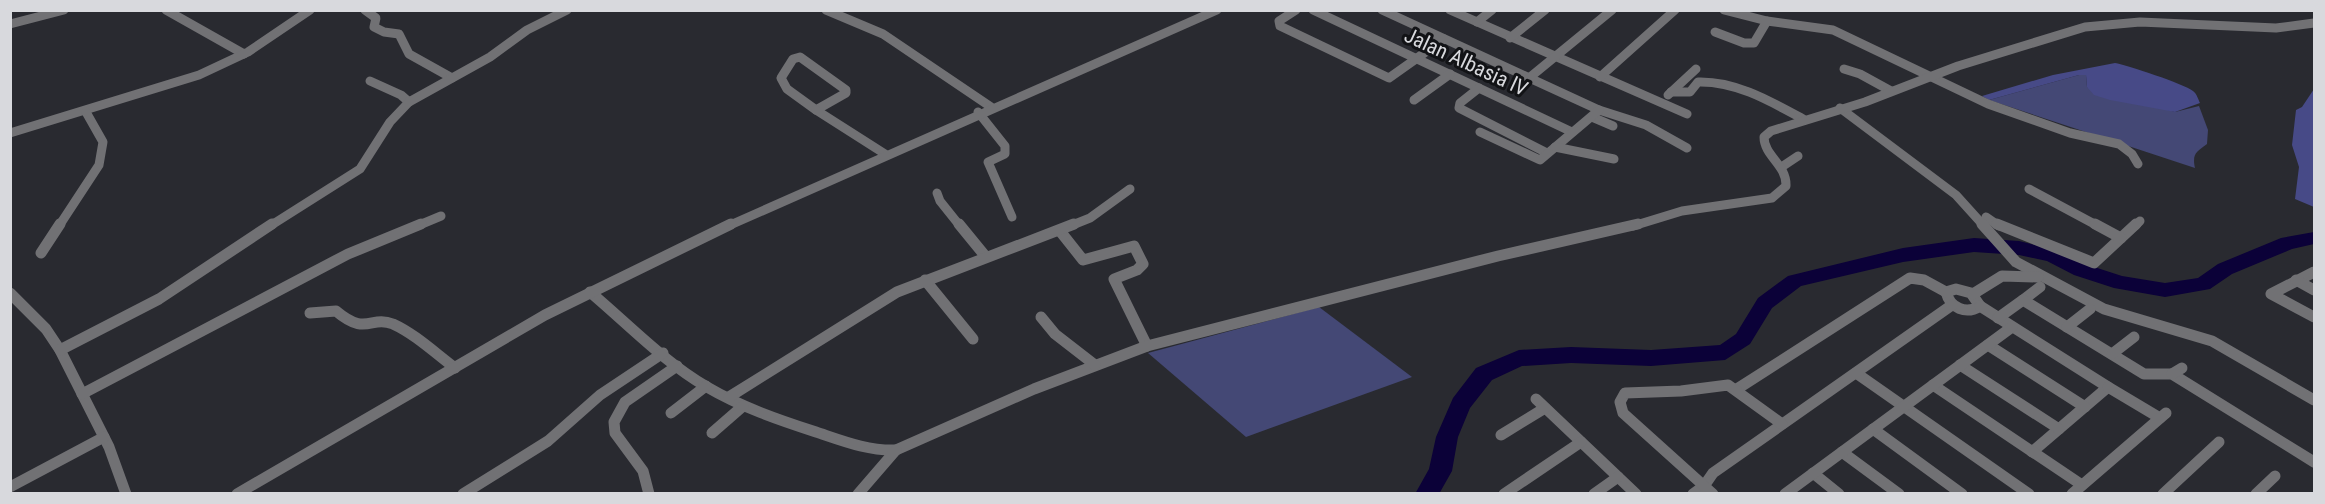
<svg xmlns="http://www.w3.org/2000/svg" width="2325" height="504" viewBox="0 0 2325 504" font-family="'Roboto Condensed',sans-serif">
  <rect width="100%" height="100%" fill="#292a30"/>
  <g fill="#444875">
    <path d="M 2079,75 L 2086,75 L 2087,87 L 2175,112 L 2199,106 L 2208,130 L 2207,144 C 2196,152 2192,154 2195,168 L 1989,100 Z"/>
    <path d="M 1319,307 L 1412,377 L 1246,437 L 1148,353 Z"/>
  </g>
  <g fill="#474a87">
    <path d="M 2115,63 C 2127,65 2184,84 2193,91 C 2197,94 2198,99 2200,103 L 2175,112 L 2110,100 L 2094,95 L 2087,87 L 2086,75 L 2079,75 L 1989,100 L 1982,96 L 2053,75 Z"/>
    <path d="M 2314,89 L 2314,207 L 2295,199 L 2299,167 L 2292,145 L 2296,110 L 2302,107 Z"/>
  </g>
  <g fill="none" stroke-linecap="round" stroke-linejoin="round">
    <path fill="#0b0138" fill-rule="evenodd" d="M 2314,232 L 2314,244 L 2292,249 L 2232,274 L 2210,289 L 2165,297 L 2114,288 L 2074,275 L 2047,261 L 2019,255 L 1974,252 L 1903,262 L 1801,286 L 1772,308 L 1750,344 L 1725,360 L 1651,366 L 1571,363 L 1522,366 L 1492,380 L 1470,408 L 1458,437 L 1452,471 L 1439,494 L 1415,494 L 1429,469 L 1436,437 L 1453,398 L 1476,368 L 1519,350 L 1571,347 L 1651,350 L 1720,345 L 1736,334 L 1758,298 L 1788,276 L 1903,248 L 1974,238 L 2019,241 L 2060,251 L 2088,265 L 2122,276 L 2165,283 L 2198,278 L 2218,264 L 2281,238 Z"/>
    <g stroke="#717174" stroke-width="9">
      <path d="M 166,10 L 244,54"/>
      <path d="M 365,10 L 376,18 L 374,27 L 384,32 L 399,34 L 409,54 L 452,78"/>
      <path d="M 826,10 L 883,34 L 991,107"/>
      <path d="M 1296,10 L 1279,21 L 1280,26 L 1389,78 L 1444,39"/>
      <path d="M 1313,10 L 1572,132"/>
      <path d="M 1382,10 L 1599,110 L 1646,125 L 1687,148"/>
      <path d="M 1450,10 L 1687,114"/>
      <path d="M 1724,10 L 1767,21 L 1833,30 L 1988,104 L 2070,133 L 2119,144 L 2132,154 L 2138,164"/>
      <path d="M 1477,22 L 1492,10"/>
      <path d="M 10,24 L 64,10"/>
      <path d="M 1715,32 L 1744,43 L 1754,43 L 1767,21"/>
      <path d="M 1510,38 L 1545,10"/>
      <path d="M 800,57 L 846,90 L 846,93 L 816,110 L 787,89 L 781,78 L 793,59 Z"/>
      <path d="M 1844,69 L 1860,74 L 1891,91"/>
      <path d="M 1600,77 L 1675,10"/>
      <path d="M 1529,78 L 1612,10"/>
      <path d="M 370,81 L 401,95 L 409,102"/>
      <path d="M 1479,88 L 1460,103 L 1459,108 L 1547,153"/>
      <path d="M 1671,92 L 1690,92 L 1698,82 C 1736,81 1770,101 1803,119"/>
      <path d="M 1668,95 L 1696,69"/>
      <path d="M 1414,100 L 1450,74"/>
      <path d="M 1840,108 L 1956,195 L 1984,226"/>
      <path d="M 816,110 L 885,154"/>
      <path d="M 978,112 L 1005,146 L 1005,154 L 988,162 L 1012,217"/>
      <path d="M 1592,117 L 1613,126"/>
      <path d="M 1480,132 L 1540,160 L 1599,110"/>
      <path d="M 10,133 L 199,75 L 248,52 L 310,10"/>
      <path d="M 1555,147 L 1614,159"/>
      <path d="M 1783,166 L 1798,156"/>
      <path d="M 2029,189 L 2098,226"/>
      <path d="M 937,193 L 940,201 L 960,226"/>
      <path d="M 1986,217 L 1999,226"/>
      <path d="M 59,226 L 99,165 L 103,142 L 86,112"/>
      <path d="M 270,226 L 360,169 L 390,122 L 409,102 L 490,57 L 527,30 L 567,10"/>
      <path d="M 417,226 L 441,216"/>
      <path d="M 728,226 L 1217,10"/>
      <path d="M 1070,226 L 1090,218 L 1130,189"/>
      <path d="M 1633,226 L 1682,211 L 1772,198 L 1786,186 C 1787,165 1764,156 1764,137 L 1771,131 L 1865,102 L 1958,66 L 2085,27 L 2140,22 L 2276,28 L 2314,23"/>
      <path d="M 2135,226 L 2140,221"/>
    </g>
    <g stroke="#717174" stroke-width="11">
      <path d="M 959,224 L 986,257"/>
      <path d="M 1982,224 L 2016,262 L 2104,309 L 2212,341 L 2314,400"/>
      <path d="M 1997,224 L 2094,263 L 2136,224"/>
      <path d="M 2095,224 L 2121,238"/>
      <path d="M 1060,231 L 1083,260 L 1134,246 L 1143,264 L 1137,270 L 1114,279 L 1147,346"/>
      <path d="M 41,253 L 60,224"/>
      <path d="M 2314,272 L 2271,294 L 2314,317"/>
      <path d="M 925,280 L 973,339"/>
      <path d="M 2296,280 L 2314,290"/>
      <path d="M 1956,289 L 1971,293 L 1980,306 C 1966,315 1950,308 1946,292 Z"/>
      <path d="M 590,292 C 628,324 664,362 707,387 C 741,407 779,420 816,432 C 843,441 868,451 896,450 L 1034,389 L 1147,346 L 1498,256 L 1638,224"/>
      <path d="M 10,293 L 46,329 L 60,350 L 109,447 L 126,494"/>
      <path d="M 1973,294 L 2002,276 L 2038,277"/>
      <path d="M 2023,300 L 2040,287"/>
      <path d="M 1980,306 L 2108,387 L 2032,452"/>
      <path d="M 310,313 L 336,311 C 367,337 370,315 393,324 C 415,334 435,353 455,368"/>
      <path d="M 1041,317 L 1055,334 L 1095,365"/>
      <path d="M 1998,318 L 2023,300 L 2144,374 L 2172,374 L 2314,462"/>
      <path d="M 2067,327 L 2090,309"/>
      <path d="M 1988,345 L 2085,407"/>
      <path d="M 60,350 L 159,299 L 272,224"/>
      <path d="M 2112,354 L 2134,337"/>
      <path d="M 1960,365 L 2059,429"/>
      <path d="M 1856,373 L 2029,494"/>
      <path d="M 2172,374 L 2182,368"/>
      <path d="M 1933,385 L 2082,485"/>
      <path d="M 2108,387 L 2160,418"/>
      <path d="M 1737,389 L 1910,278 L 1924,280 L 1946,292"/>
      <path d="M 82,394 L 348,254 L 421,224"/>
      <path d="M 729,397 L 897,292 L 1074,224"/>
      <path d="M 1536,399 L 1636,494"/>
      <path d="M 671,413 L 706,386"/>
      <path d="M 1873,429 L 1962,494"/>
      <path d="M 712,433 L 743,406"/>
      <path d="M 1501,435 L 1545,408"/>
      <path d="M 1842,452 L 1899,494"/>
      <path d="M 1813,473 L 1839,494"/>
      <path d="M 10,487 L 104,437"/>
      <path d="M 237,494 L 545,315 L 731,224"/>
      <path d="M 463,494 L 548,441 L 600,395 L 663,353"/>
      <path d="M 649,494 L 643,471 L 615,433 L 614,422 L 625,402 L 677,366"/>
      <path d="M 858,494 L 896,450"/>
      <path d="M 1504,494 L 1581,442"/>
      <path d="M 1594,494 L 1618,477"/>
      <path d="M 1693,494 L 1704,486 L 1713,473 L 1952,305"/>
      <path d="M 1713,494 L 1623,413 L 1620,402 L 1625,393 L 1681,391 L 1728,385 L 1782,424"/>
      <path d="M 1785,494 L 2012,327"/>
      <path d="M 2072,494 L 2166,413"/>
      <path d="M 2163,494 L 2219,442"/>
      <path d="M 2256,494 L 2275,476"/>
    </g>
  </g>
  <g text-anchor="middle" stroke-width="6" stroke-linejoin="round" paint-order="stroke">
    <g font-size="21" fill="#d8d9dd" stroke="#121316">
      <text transform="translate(1466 62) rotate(25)" y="7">Jalan Albasia lV</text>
    </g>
  </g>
  <rect width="2325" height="504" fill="none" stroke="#d8d9dd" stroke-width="24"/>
</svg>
